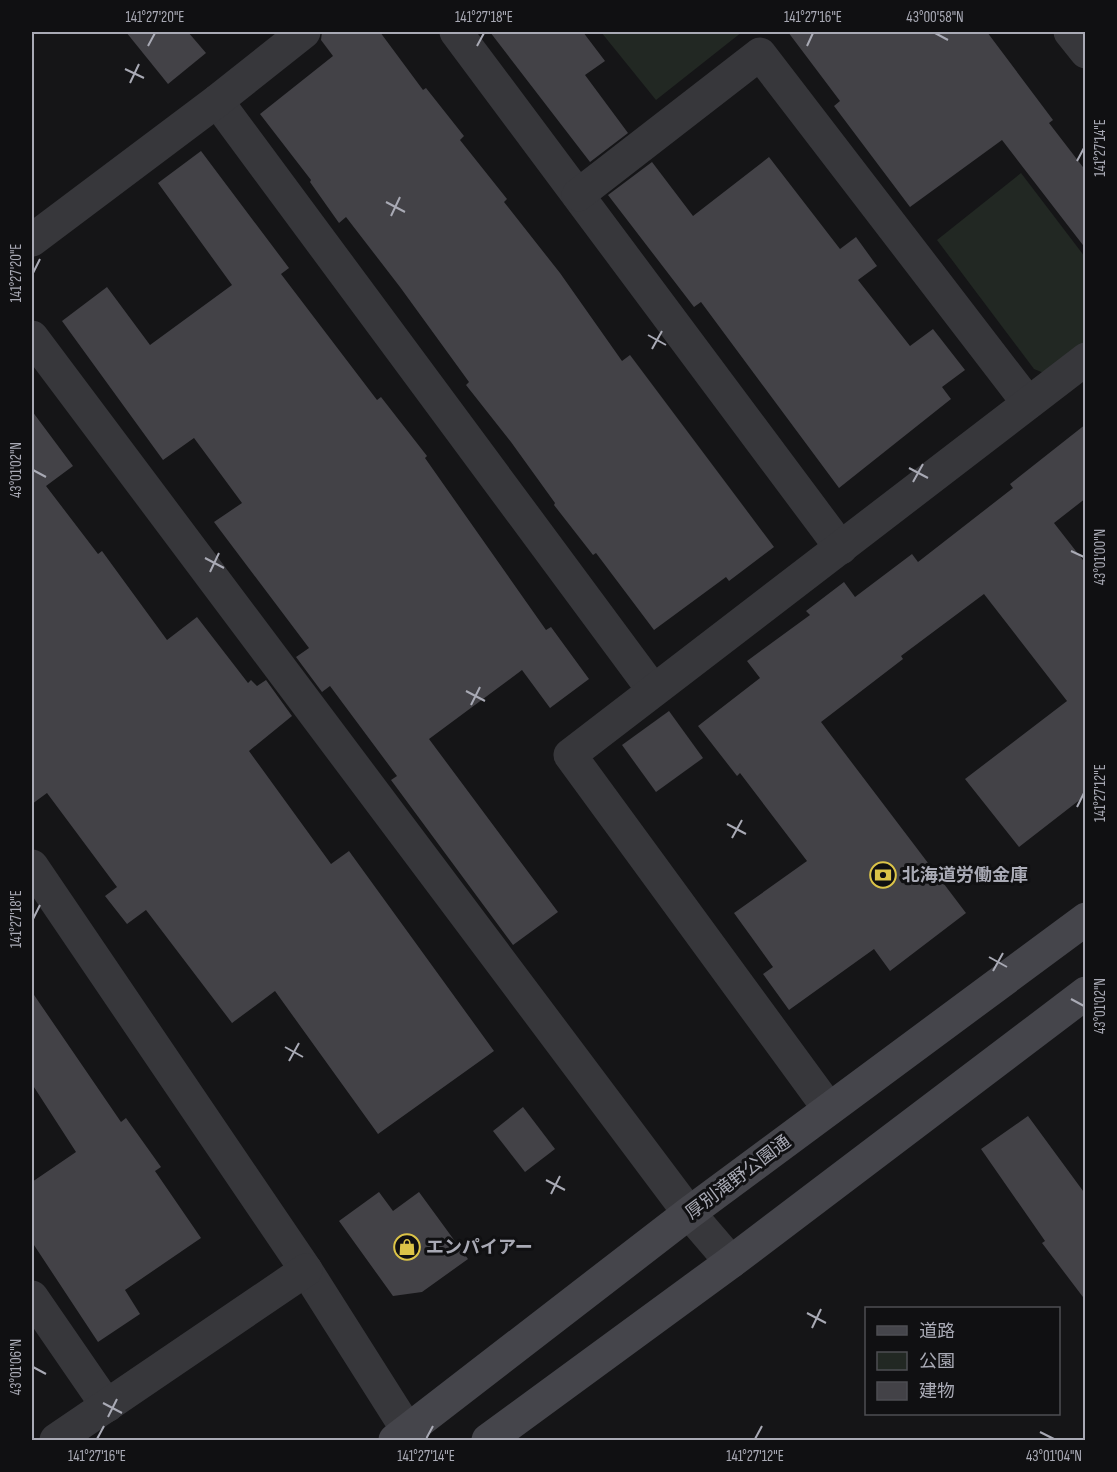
<svg xmlns="http://www.w3.org/2000/svg" width="1117" height="1472" viewBox="0 0 1117 1472" font-family="'Sofia Sans Condensed','Noto Sans JP',sans-serif">
  <rect width="100%" height="100%" fill="#151517"/>
  <g fill="#222823">
    <path d="M 601,32 L 742,32 L 656,100 Z"/>
    <path d="M 1021,173 L 1085,257 L 1085,345 L 1049,375 L 1034,369 L 937,240 Z"/>
  </g>
  <g fill="#434247">
    <path d="M 126,32 L 188,32 L 206,53 L 168,84 Z"/>
    <path d="M 322,32 L 380,32 L 423,90 L 426,88 L 464,136 L 460,140 L 507,199 L 504,202 L 560,273 L 622,361 L 630,355 L 774,547 L 729,581 L 726,577 L 654,630 L 596,553 L 593,555 L 554,505 L 555,503 L 511,442 L 466,385 L 469,382 L 400,287 L 346,217 L 339,223 L 310,182 L 311,180 L 260,114 L 333,56 L 321,40 Z"/>
    <path d="M 490,32 L 583,32 L 605,61 L 585,75 L 628,133 L 590,162 Z"/>
    <path d="M 788,32 L 987,32 L 1053,120 L 1049,123 L 1086,171 L 1086,249 L 1002,140 L 910,207 L 834,106 L 840,101 Z"/>
    <path d="M 201,151 L 289,268 L 281,274 L 377,400 L 381,397 L 427,456 L 425,458 L 546,630 L 551,627 L 589,679 L 550,708 L 522,670 L 429,739 L 558,912 L 513,945 L 391,780 L 397,776 L 330,686 L 322,692 L 296,657 L 309,648 L 214,522 L 242,503 L 194,438 L 163,460 L 62,321 L 107,287 L 150,345 L 232,285 L 158,183 Z"/>
    <path d="M 769,157 L 840,249 L 856,237 L 877,266 L 858,280 L 910,346 L 933,329 L 965,370 L 942,387 L 951,399 L 839,488 L 701,302 L 694,307 L 608,195 L 652,162 L 693,216 Z"/>
    <path d="M 32,411 L 73,466 L 46,486 L 98,554 L 102,551 L 167,640 L 197,617 L 248,683 L 251,680 L 257,686 L 266,680 L 292,716 L 249,751 L 331,864 L 349,851 L 494,1051 L 378,1134 L 275,991 L 232,1023 L 146,910 L 127,924 L 105,896 L 117,887 L 47,793 L 32,804 Z"/>
    <path d="M 1086,424 L 1086,498 L 1054,523 L 1086,564 L 1086,795 L 1019,847 L 965,779 L 1067,701 L 984,594 L 901,656 L 903,659 L 821,722 L 966,913 L 890,971 L 874,949 L 789,1010 L 763,974 L 773,967 L 734,913 L 807,861 L 740,773 L 737,776 L 698,726 L 760,678 L 747,661 L 810,615 L 806,611 L 844,582 L 855,597 L 912,554 L 918,562 L 1013,488 L 1010,484 Z"/>
    <path d="M 669,711 L 703,758 L 656,792 L 622,745 Z"/>
    <path d="M 32,992 L 121,1122 L 126,1118 L 161,1167 L 155,1171 L 201,1238 L 125,1290 L 140,1314 L 98,1342 L 32,1242 L 32,1182 L 76,1152 L 32,1084 Z"/>
    <path d="M 523,1107 L 555,1149 L 525,1172 L 493,1131 Z"/>
    <path d="M 1028,1116 L 1086,1195 L 1086,1301 L 1042,1243 L 1045,1241 L 981,1149 Z"/>
    <path d="M 379,1192 L 393,1211 L 419,1192 L 468,1259 L 422,1292 L 393,1296 L 339,1221 Z"/>
  </g>
  <g fill="none" stroke-linecap="round" stroke-linejoin="round">
    <g stroke="#37373b" stroke-width="33">
      <path d="M 456,32 L 841,548"/>
      <path d="M 1070,32 L 1086,52"/>
      <path d="M 217,101 L 653,690"/>
      <path d="M 578,195 L 760,54 L 1028,403"/>
      <path d="M 32,240 L 217,101 L 304,32"/>
      <path d="M 32,337 L 689,1213 L 731,1262"/>
      <path d="M 32,866 L 306,1270 L 408,1431"/>
      <path d="M 829,1109 L 570,755 L 1086,359"/>
      <path d="M 32,1297 L 107,1406"/>
      <path d="M 56,1440 L 306,1270"/>
    </g>
    <g stroke="#45454b" stroke-width="33">
      <path d="M 395,1440 L 689,1213 L 1086,919"/>
      <path d="M 488,1440 L 731,1262 L 1086,993"/>
    </g>
  </g>
  <path fill="none" stroke="#a9aab5" stroke-width="2" d="M 935,33 L 948,40M 148,46 L 155,33M 477,46 L 484,33M 807,46 L 813,33M 125,69 L 144,78M 130,83 L 139,64M 1077,161 L 1084,148M 386,202 L 405,212M 391,216 L 400,197M 33,273 L 40,259M 648,335 L 666,345M 652,349 L 662,331M 909,468 L 928,478M 33,470 L 46,477M 913,482 L 923,464M 1071,551 L 1084,557M 205,558 L 224,568M 210,572 L 219,553M 466,691 L 485,701M 471,705 L 480,687M 1077,807 L 1084,793M 727,824 L 746,834M 732,838 L 742,820M 33,919 L 40,905M 989,957 L 1007,967M 993,971 L 1003,953M 1071,999 L 1084,1006M 285,1047 L 303,1057M 289,1061 L 299,1043M 546,1180 L 565,1190M 551,1194 L 560,1176M 807,1313 L 826,1323M 812,1328 L 821,1309M 33,1367 L 46,1374M 103,1403 L 122,1413M 108,1417 L 117,1399M 1040,1432 L 1054,1439M 97,1439 L 104,1426M 426,1439 L 433,1426M 755,1439 L 762,1426"/>
  <defs>
    <g id="bank-ring" transform="scale(1.35)"><circle r="9.5" fill="#101012" stroke="#dcc448" stroke-width="1.5"/><path d="M-6-4H6V4H-6ZM0-2.3a2.3 2.3 0 1 0 0 4.6a2.3 2.3 0 1 0 0-4.6Z" fill="#dcc448"/></g>
    <g id="shop-ring" transform="scale(1.35)"><circle r="9.5" fill="#101012" stroke="#dcc448" stroke-width="1.5"/><path d="M-5-2.5h2.3a2.7 3.5 0 0 1 5.4 0H5L5.5 6h-11ZM-1.5-2.5h3a1.5 2.3 0 0 0-3 0Z" fill="#dcc448"/></g>
  </defs>
  <g fill-rule="evenodd">
    <use href="#bank-ring" x="883" y="875"/>
    <use href="#shop-ring" x="407" y="1247"/>
  </g>
  <g text-anchor="middle" stroke-width="6" stroke-linejoin="round" paint-order="stroke">
    <g font-size="18" font-weight="bold" fill="#a9aab5" stroke="#101012" text-anchor="start">
      <text x="902" y="881">北海道労働金庫</text>
      <text x="426" y="1253">エンパイアー</text>
    </g>
    <g font-size="18" fill="#a9aab5" stroke="#101012">
      <text transform="translate(738 1177) rotate(-37)" y="6">厚別滝野公園通</text>
    </g>
  </g>
  <rect width="1117" height="1472" fill="none" stroke="#101012" stroke-width="66"/>
  <rect x="865" y="1307" width="195" height="108" fill="#101012" stroke="#4d4e53" stroke-width="1.5"/>
  <rect x="877" y="1326" width="30" height="9" fill="#45454b" stroke="#4d4e53" stroke-width="1.5"/>
  <text x="919" y="1337" font-size="18" fill="#a9aab5">道路</text>
  <rect x="877" y="1352" width="30" height="18" fill="#222823" stroke="#4d4e53" stroke-width="1.5"/>
  <text x="919" y="1367" font-size="18" fill="#a9aab5">公園</text>
  <rect x="877" y="1382" width="30" height="18" fill="#434247" stroke="#4d4e53" stroke-width="1.5"/>
  <text x="919" y="1397" font-size="18" fill="#a9aab5">建物</text>
  <rect x="33" y="33" width="1051" height="1406" fill="none" stroke="#a9aab5" stroke-width="2"/>
  <g font-size="15" text-anchor="middle" fill="#a9aab5">
    <text x="155" y="22">141°27'20"E</text>
    <text x="484" y="22">141°27'18"E</text>
    <text x="813" y="22">141°27'16"E</text>
    <text x="935" y="22">43°00'58"N</text>
    <text transform="translate(1100 148) rotate(-90)" y="5">141°27'14"E</text>
    <text transform="translate(16 273) rotate(-90)" y="5">141°27'20"E</text>
    <text transform="translate(16 470) rotate(-90)" y="5">43°01'02"N</text>
    <text transform="translate(1100 557) rotate(-90)" y="5">43°01'00"N</text>
    <text transform="translate(1100 793) rotate(-90)" y="5">141°27'12"E</text>
    <text transform="translate(16 919) rotate(-90)" y="5">141°27'18"E</text>
    <text transform="translate(1100 1006) rotate(-90)" y="5">43°01'02"N</text>
    <text transform="translate(16 1367) rotate(-90)" y="5">43°01'06"N</text>
    <text x="97" y="1461">141°27'16"E</text>
    <text x="426" y="1461">141°27'14"E</text>
    <text x="755" y="1461">141°27'12"E</text>
    <text x="1054" y="1461">43°01'04"N</text>
  </g>
</svg>
